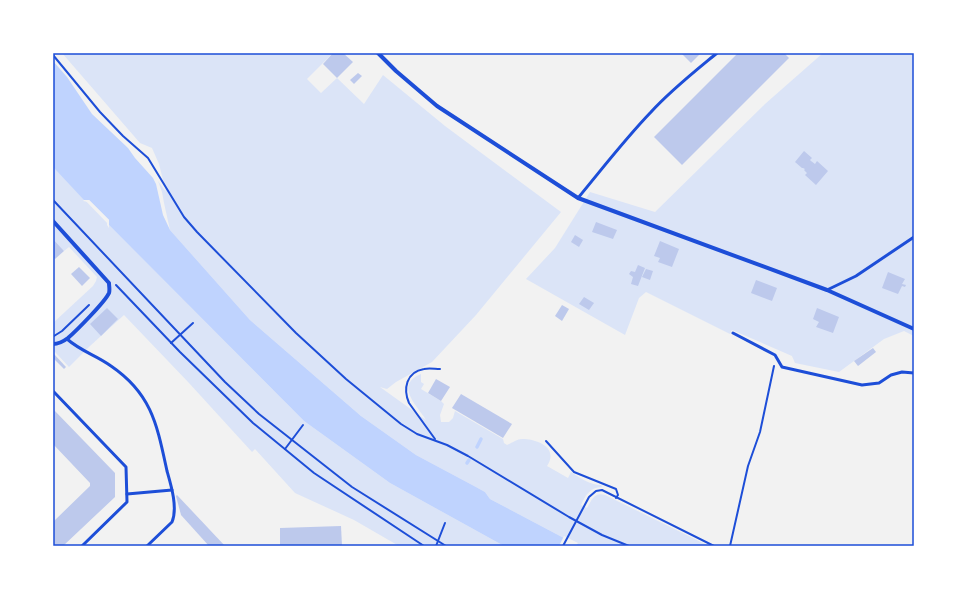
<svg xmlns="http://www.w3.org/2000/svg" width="967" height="599" viewBox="0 0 967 599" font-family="'IBM Plex Serif',serif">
  <rect width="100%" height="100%" fill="#f2f2f2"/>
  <g fill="#dbe4f7">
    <path d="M 62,53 L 333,53 L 307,79 L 321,93 L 337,78 L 364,104 L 383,75 L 445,126 L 561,212 L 476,315 L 432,362 L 396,382 L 387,389 L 380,387 L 426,420 C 417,406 394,385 421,374 L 421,382 L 424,384 L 421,389 L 441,401 L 444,404 L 440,415 L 441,422 L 449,422 L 453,418 L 455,411 L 503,439 L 504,443 L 507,445 C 512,443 517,439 522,439 C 538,439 559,448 547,466 L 568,478 L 571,472 C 580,478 590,485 601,485 L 602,487 C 590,487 585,496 581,505 L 587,508 C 592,500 594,492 605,495 L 709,546 L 579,546 L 490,499 L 485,492 L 476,487 L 416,455 L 361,416 L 250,320 L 170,230 L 164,203 L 162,192 L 158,181 L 166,192 L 159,164 L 152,148 L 140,143 Z"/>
    <path d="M 823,53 L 914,53 L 914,336 L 904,331 L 884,339 L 839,372 L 795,363 L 792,356 L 732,330 L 730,334 L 646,292 L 639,298 L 625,335 L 526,279 L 555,248 L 590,192 L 655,212 L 765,104 Z"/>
    <path d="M 53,167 L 109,225 L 304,421 L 390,483 L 504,546 L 399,546 L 354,520 L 295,493 L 255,449 L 252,452 L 189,383 L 124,315 L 90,346 L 69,367 L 55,352 L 53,351 L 53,323 L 93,286 L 96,281 L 97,277 L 69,247 L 64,251 L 53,239 Z"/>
  </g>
  <path fill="#bfd3fe" d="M 53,61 L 67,77 L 92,114 L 128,148 L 135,158 L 153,178 L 156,184 L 163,215 L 170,230 L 250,320 L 361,416 L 416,455 L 476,487 L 485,492 L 490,499 L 579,546 L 504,546 L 390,483 L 304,421 L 109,225 L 109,220 L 89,200 L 84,200 L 53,167 Z"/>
  <g fill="#f2f2f2">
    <path d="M 84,200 L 89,200 L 109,220 L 109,228 L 107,225 L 107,221 L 88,202 L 83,201 Z"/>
    <path d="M 564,536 L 578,543 L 576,546 L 559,546 Z"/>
  </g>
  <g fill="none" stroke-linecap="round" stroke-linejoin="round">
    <g stroke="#bfd3fe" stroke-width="3.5">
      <path d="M 477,447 L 481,439"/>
      <path d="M 467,463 L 469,460"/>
    </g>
  </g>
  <g fill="#bdc9ec">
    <path d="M 333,53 L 343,53 L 353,62 L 337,78 L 323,64 Z"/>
    <path d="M 681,53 L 701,53 L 691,63 Z"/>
    <path d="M 738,53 L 784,53 L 789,58 L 682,165 L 654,137 Z"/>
    <path d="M 358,73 L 362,76 L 354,84 L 350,80 Z"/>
    <path d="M 804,151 L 812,158 L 810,160 L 811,161 L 815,164 L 817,161 L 828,171 L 816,185 L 805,175 L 807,173 L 804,170 L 805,169 L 803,168 L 802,168 L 795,162 Z"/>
    <path d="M 596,222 L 617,230 L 613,239 L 592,232 Z"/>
    <path d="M 575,235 L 583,240 L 579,247 L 571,242 Z"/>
    <path d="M 53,239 L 64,251 L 55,259 L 53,256 Z"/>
    <path d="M 660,241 L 679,249 L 672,267 L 658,262 L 660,258 L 654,256 Z"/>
    <path d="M 638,265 L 645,268 L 638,286 L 631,284 L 633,277 L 629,274 L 631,271 L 635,272 Z"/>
    <path d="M 79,267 L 90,278 L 82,286 L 71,274 Z"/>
    <path d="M 646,269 L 653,271 L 650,280 L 642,277 Z"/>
    <path d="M 888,272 L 905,279 L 902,284 L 906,285 L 905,287 L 902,286 L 898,294 L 882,288 Z"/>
    <path d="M 756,280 L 777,288 L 772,301 L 751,293 Z"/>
    <path d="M 584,297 L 594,303 L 589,310 L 579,304 Z"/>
    <path d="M 562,305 L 569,309 L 562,321 L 555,316 Z"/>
    <path d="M 107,308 L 118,319 L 101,336 L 90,324 Z"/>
    <path d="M 817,308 L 839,317 L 833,333 L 816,327 L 819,322 L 813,319 Z"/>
    <path d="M 873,348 L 876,352 L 858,366 L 854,361 Z"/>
    <path d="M 53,353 L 66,367 L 64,369 L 53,358 Z"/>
    <path d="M 436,379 L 450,387 L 441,401 L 428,393 Z"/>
    <path d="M 461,394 L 512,424 L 503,438 L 452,408 Z"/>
    <path d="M 53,409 L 115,473 L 115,497 L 63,546 L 53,546 L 53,522 L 90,486 L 90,483 L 53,444 Z"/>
    <path d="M 177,495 L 225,546 L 209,546 L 181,515 L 176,496 Z"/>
    <path d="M 341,526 L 342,546 L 280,546 L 280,528 Z"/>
  </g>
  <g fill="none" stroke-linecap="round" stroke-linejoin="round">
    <g stroke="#1d4ed8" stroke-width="2">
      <path d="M 53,55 L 100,112 L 123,136 L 148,158 L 184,217 L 197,232 L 296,333 L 346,379 L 401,424 L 417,434 L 447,445 L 468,456 L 569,517 L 602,535 L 629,546"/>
      <path d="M 53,200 L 225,382 L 259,414 L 352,487 L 446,546"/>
      <path d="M 116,285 L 180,352 L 253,423 L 314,473 L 424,546"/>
      <path d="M 54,336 L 62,331 L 89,305"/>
      <path d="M 171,343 L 193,323"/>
      <path d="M 435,439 L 409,403 C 403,389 406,372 424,369 C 429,368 435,369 440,369"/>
      <path d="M 546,441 L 574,472 L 616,489 L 618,495 L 616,498"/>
      <path d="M 285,449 L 303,425"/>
      <path d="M 436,546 L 445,523"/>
      <path d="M 563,546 L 589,497 L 596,491 L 602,490 L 714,546"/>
      <path d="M 730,546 L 748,466 L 760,432 L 774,366"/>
    </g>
    <g stroke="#1d4ed8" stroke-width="3">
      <path d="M 578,198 C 602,169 625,139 651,112 C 671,90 694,72 717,53"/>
      <path d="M 827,290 L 856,276 L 914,237"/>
      <path d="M 733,333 L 775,355 L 782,367 L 862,385 L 879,383 L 891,375 L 902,372 L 914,373"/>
      <path d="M 67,339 C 82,352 96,355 111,366 C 152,394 157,425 167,471 C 171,485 178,508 172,522 L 147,546"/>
      <path d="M 53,391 L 126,467 L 127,502 L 82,546"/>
      <path d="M 127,494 L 172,490"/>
    </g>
    <g stroke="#1d4ed8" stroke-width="4">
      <path d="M 378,53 L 396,71 L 437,106 L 578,198 L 827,290 L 914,329"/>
      <path d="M 53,221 L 109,283 C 109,286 110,290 109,293 C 105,302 76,331 68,338 C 64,341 58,344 53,344"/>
    </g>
  </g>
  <rect width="967" height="599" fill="none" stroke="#ffffff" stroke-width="108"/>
  <rect x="54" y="54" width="859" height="491" fill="none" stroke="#1d4ed8" stroke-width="1.5"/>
</svg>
